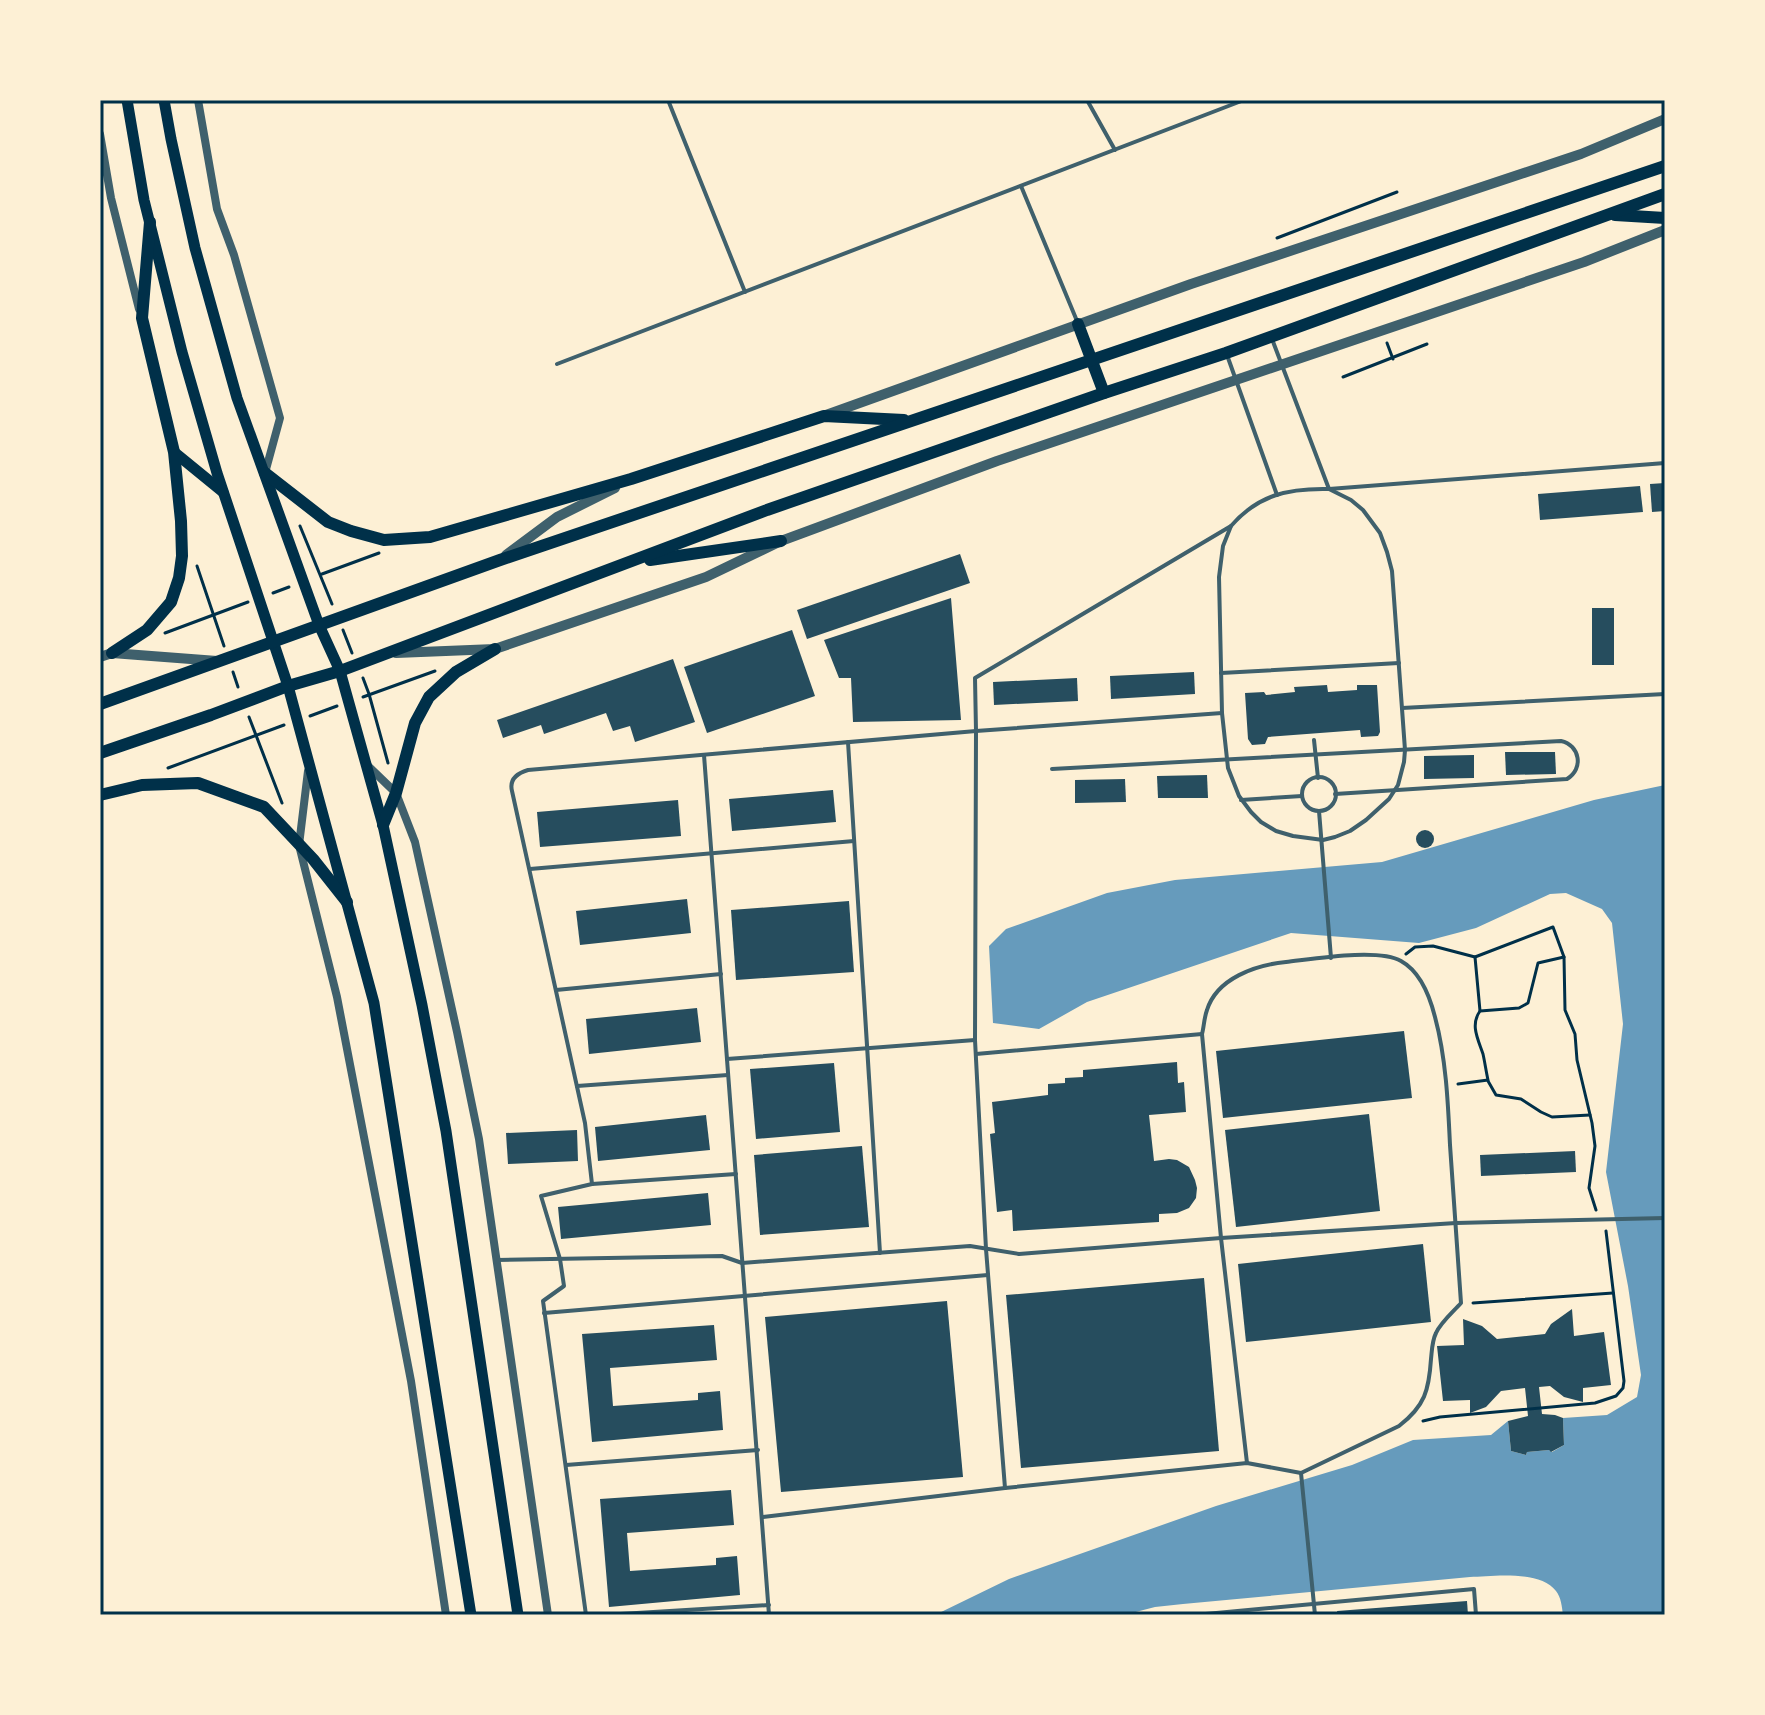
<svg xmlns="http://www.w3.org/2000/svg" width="1765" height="1715" viewBox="0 0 1765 1715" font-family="Bitter,serif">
  <rect width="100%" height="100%" fill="#fdf0d5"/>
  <path fill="#669bbc" d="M 1665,785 L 1665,1615 L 1563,1615 C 1562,1607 1561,1597 1556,1591 C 1540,1570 1493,1576 1470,1577 L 1183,1604 L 1155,1607 L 1124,1615 L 935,1615 L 1009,1579 L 1216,1506 L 1352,1465 L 1413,1440 L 1491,1435 L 1508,1421 L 1511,1451 L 1526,1455 L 1527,1452 L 1549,1450 L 1552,1452 L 1564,1445 L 1563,1418 L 1607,1415 L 1637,1397 L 1641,1375 L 1628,1286 L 1606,1172 L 1623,1024 L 1612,923 L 1602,909 L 1566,893 L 1550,894 L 1476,928 L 1419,943 L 1291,933 L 1087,1002 L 1039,1029 L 993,1023 L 989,946 L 1006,929 L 1107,893 L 1175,880 L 1382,862 L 1594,800 Z"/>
  <g fill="#264d5e">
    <path d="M 1665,483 L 1665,511 L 1652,512 L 1650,484 Z"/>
    <path d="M 1640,486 L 1643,512 L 1540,520 L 1538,494 Z"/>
    <path d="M 960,554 L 970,583 L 807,639 L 797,610 Z"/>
    <path d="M 951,598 L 961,720 L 853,722 L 851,678 L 839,678 L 824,640 Z"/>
    <rect x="1592" y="608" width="22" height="57"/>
    <path d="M 792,630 L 815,696 L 707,733 L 684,667 Z"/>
    <path d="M 673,659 L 695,722 L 635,742 L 630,726 L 613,731 L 606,713 L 544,734 L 541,725 L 503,738 L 497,720 Z"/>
    <path d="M 1194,672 L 1195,694 L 1111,699 L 1110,676 Z"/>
    <path d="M 1077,678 L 1078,701 L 994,705 L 993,682 Z"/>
    <path d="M 1327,685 L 1328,692 L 1357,690 L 1357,685 L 1377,685 L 1380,732 L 1378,736 L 1361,737 L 1360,730 L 1268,737 L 1265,744 L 1252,745 L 1248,739 L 1245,693 L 1264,692 L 1266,695 L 1295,692 L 1294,687 Z"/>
    <path d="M 1505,752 L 1555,752 L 1556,774 L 1506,775 Z"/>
    <path d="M 1474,755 L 1474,778 L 1424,779 L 1424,756 Z"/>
    <path d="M 1207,775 L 1208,798 L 1158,798 L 1157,776 Z"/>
    <path d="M 1125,779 L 1126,802 L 1075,803 L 1075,780 Z"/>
    <path d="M 833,790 L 836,822 L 732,831 L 729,799 Z"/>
    <path d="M 678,800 L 681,836 L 540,847 L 537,812 Z"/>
    <circle cx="1425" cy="839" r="9"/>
    <path d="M 687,899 L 691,933 L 580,945 L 576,911 Z"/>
    <path d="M 849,901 L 854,972 L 736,980 L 731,910 Z"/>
    <path d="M 697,1008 L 701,1042 L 589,1054 L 586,1019 Z"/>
    <path d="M 1404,1031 L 1412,1098 L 1223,1118 L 1216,1051 Z"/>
    <path d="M 1177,1062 L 1178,1083 L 1184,1082 L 1186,1112 L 1149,1115 L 1154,1161 L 1169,1159 L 1177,1160 L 1189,1167 L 1195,1180 L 1197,1188 L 1196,1198 L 1189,1208 L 1177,1213 L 1159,1214 L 1159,1222 L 1013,1231 L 1012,1210 L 997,1212 L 990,1134 L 995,1133 L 992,1102 L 1048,1095 L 1048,1084 L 1065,1083 L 1065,1078 L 1083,1077 L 1083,1070 Z"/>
    <path d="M 834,1063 L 840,1132 L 756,1139 L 750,1069 Z"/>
    <path d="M 1369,1114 L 1380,1211 L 1236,1227 L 1225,1130 Z"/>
    <path d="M 706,1115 L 710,1150 L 598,1161 L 595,1127 Z"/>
    <path d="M 577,1130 L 578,1161 L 508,1164 L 506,1133 Z"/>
    <path d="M 862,1146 L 869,1227 L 760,1235 L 754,1155 Z"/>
    <path d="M 1575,1151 L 1576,1172 L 1481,1176 L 1480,1155 Z"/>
    <path d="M 708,1193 L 711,1225 L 561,1239 L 558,1207 Z"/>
    <path d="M 1423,1244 L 1431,1322 L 1246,1342 L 1238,1264 Z"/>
    <path d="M 1204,1278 L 1219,1451 L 1021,1468 L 1006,1295 Z"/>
    <path d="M 947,1301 L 963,1477 L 781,1492 L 765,1317 Z"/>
    <path d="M 1572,1309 L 1574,1336 L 1604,1332 L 1611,1385 L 1583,1388 L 1583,1402 L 1564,1397 L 1550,1386 L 1539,1387 L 1542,1414 L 1555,1415 L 1563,1418 L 1564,1445 L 1551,1452 L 1549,1450 L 1527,1452 L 1526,1455 L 1511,1451 L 1508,1421 L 1528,1416 L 1525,1388 L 1501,1391 L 1486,1407 L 1470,1413 L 1470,1400 L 1443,1401 L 1437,1346 L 1464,1345 L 1463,1319 L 1482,1326 L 1497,1339 L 1545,1334 L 1551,1324 Z"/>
    <path d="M 714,1325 L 717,1360 L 610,1368 L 613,1406 L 698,1400 L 698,1393 L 720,1391 L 723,1430 L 592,1442 L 582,1334 Z"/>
    <path d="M 731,1490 L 734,1525 L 627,1533 L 630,1571 L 716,1565 L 716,1558 L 737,1556 L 740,1595 L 609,1607 L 600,1499 Z"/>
    <path d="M 1467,1601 L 1468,1615 L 1338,1615 L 1337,1611 Z"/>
  </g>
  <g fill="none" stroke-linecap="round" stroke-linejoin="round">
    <g stroke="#003049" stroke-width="3">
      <path d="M 1277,238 L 1397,192"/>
      <path d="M 1387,343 L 1393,359"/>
      <path d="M 1343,377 L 1427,344"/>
      <path d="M 300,526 L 332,604"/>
      <path d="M 197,566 L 224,646"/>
      <path d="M 322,574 L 379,553"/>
      <path d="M 273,593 L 289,587"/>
      <path d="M 343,630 L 352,653"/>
      <path d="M 165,633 L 248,602"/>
      <path d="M 233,672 L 238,687"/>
      <path d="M 363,678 L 369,694 L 388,763"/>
      <path d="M 363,697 L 435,671"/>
      <path d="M 310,716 L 337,706"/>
      <path d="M 249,717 L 282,803"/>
      <path d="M 168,768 L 284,725"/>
      <path d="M 1406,954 L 1415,947 L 1433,946 L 1475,957 L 1553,927 L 1564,957 L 1538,963 L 1528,1003 L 1519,1008 L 1480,1011 C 1470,1025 1478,1039 1483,1054 C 1485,1063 1486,1071 1488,1080 L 1458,1084"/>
      <path d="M 1475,957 L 1480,1011"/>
      <path d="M 1564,957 L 1565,1010 L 1575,1034 L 1577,1060 L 1592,1123 L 1595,1146 L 1589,1188 L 1596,1210"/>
      <path d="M 1488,1081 L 1496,1095 L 1521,1099 L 1541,1112 L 1552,1117 L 1590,1115"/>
      <path d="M 1473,1303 L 1613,1293"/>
      <path d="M 1423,1421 L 1440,1417 L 1595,1403 L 1616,1396 L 1623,1388 L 1624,1381 L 1606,1231"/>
    </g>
    <g stroke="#3f606c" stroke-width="4">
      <path d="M 668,100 L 745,292"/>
      <path d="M 1087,100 L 1115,150"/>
      <path d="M 1021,186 L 1077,321"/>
      <path d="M 1227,355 L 1277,495"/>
      <path d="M 557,364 L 1244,100"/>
      <path d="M 1231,526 L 1223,546 L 1219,577 L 1222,713 L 1228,768 L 1239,796 L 1251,812 L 1261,822 L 1276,831 L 1293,836 L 1323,840 L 1335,837 L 1350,831 L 1366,820 L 1389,799 L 1398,785 L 1404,762 L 1405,750 L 1392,571 L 1387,552 L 1380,533 L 1363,510 L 1351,500 L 1329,489 L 1272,339"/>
      <path d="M 1221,673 L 1399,663"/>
      <path d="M 1402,708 L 1665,694"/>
      <path d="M 1314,740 L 1318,778"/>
      <path d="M 848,742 L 880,1253"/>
      <path d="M 704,755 L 769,1615"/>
      <path d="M 1052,769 L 1561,741 C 1580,745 1584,769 1567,779 L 1335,794"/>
      <circle cx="1319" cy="794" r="17"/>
      <path d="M 1241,800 L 1302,796"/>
      <path d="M 1319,811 L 1331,958"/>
      <path d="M 530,869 L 854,841"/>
      <path d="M 556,990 L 721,974"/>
      <path d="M 976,1054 L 1202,1034 L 1221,1238 L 1247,1463"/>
      <path d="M 727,1059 L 975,1040"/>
      <path d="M 577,1086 L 728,1075"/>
      <path d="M 592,1184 L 736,1174"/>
      <path d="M 497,1260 L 722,1256 L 742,1263 L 970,1246 L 1019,1254 L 1221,1238 L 1456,1223 L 1665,1218"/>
      <path d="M 544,1313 L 988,1275"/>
      <path d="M 566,1465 L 758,1450"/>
      <path d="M 1301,1473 L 1315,1615"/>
      <path d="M 1005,1488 L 986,1249 L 975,1040 L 976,731 L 975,678 L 1231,526 C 1258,495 1288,488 1329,489 L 1665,463"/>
      <path d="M 763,1517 L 1005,1488 L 1247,1463 L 1301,1473 L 1399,1426 C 1425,1406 1429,1390 1431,1359 C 1432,1350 1432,1341 1436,1333 C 1441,1322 1453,1312 1461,1303 C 1457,1250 1454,1198 1450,1145 C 1448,1102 1446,1058 1435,1017 C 1430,997 1421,972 1401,961 C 1378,948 1313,959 1286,962 C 1256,965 1217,978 1207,1010 C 1204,1018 1204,1027 1202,1034"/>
      <path d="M 586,1615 L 543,1301 L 564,1286 L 560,1259 L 541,1196 L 592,1184 L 585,1123 L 512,791 C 509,779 518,773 528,770 L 976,731 L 1222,713"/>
      <path d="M 604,1615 L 769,1605"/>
      <path d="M 1195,1615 L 1474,1589 L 1476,1615"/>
    </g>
    <g stroke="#3f606c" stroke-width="8">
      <path d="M 198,100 L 217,209 L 234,255 L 280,418 L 265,473"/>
      <path d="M 100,134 L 111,198 L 139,309"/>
      <path d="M 367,765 L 396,793 L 415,842 L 457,1032 L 479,1139 L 548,1615"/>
      <path d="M 308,771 L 299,845 L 337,997 L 411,1381 L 446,1615"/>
    </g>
    <g stroke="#3f606c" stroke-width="10">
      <path d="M 826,415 L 1191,284 L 1581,154 L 1665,119"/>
      <path d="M 506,555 L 557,517 L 615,488"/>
      <path d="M 396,653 L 495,649 L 706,577 L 781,541 L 997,461 L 1584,262 L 1665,230"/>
      <path d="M 100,657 L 112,653 L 217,661"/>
    </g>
    <g stroke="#003049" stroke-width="11">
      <path d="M 127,100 L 144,200 L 182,352 L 217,473 L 288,686 L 374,1003 L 471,1615"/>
      <path d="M 164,100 L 171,139 L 195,248 L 237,398 L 319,625 L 340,671 L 383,825 L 422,1005 L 446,1131 L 518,1615"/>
      <path d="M 174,452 L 223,492"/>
    </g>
    <g stroke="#003049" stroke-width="12">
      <path d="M 1615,215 L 1665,218"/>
      <path d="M 1078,324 L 1104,393"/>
      <path d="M 265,473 L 328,522 L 351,531 L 384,540 L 430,537 L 631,479 L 824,416 L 904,420"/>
      <path d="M 650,560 L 781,541"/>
      <path d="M 112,653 L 147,630 L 171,602 L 179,578 L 182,556 L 181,521 L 174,452 L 142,318 L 150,222"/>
      <path d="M 100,704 L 500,560 L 1665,166"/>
      <path d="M 100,753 L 211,715 L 288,686 L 340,671 L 767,510 L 1104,393 L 1226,353 L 1665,194"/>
      <path d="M 100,795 L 142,785 L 198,783 L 264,807 L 313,859 L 347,902"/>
      <path d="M 383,825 L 396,793 L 415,723 L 429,697 L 456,672 L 495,649"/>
    </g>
  </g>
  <rect width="1765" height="1715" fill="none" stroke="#fdf0d5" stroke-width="204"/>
  <rect x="102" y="102" width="1561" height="1511" fill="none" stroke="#003049" stroke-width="3"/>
</svg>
